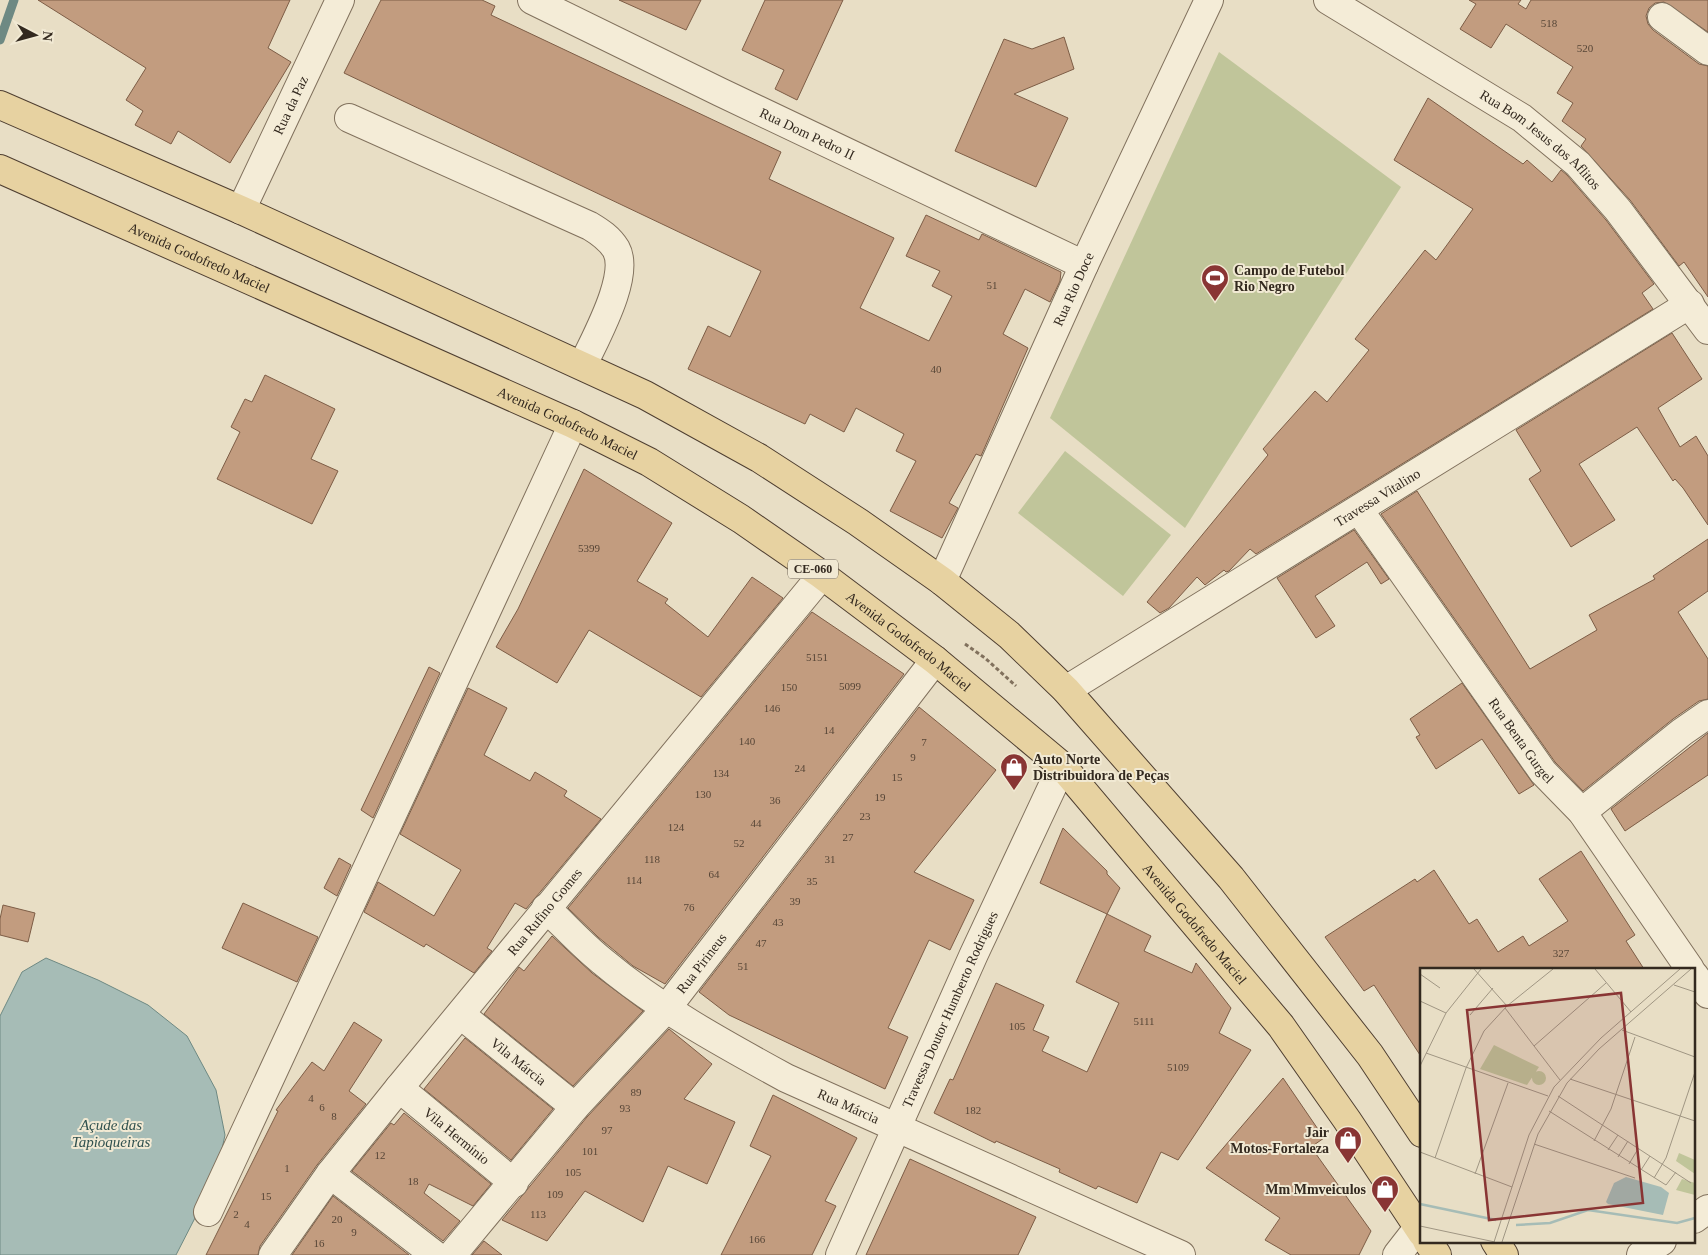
<svg xmlns="http://www.w3.org/2000/svg" width="1708" height="1255" viewBox="0 0 1708 1255" font-family="Georgia,serif">
  <rect width="100%" height="100%" fill="#e8dec5"/>
  <g fill="#c0c59a">
    <path d="M 1219,52 L 1401,187 L 1185,528 L 1050,418 Z"/>
    <path d="M 1065,451 L 1171,535 L 1123,596 L 1018,513 Z"/>
  </g>
  <path fill="#a6bcb6" stroke="#6e8983" d="M 46,958 L 98,980 L 148,1005 L 187,1036 L 216,1090 L 225,1135 L 216,1177 L 176,1255 L 0,1255 L 0,1016 L 22,972 Z"/>
  <g fill="none" stroke-linecap="round" stroke-linejoin="round">
    <path stroke="#6e8983" stroke-width="9" d="M 0,40 L 14,0"/>
  </g>
  <g fill="#c29c7f" stroke="#7d5d46">
    <path d="M 38,0 L 290,0 L 268,48 L 291,62 L 230,163 L 178,131 L 171,144 L 135,125 L 143,111 L 126,100 L 146,68 Z"/>
    <path d="M 381,0 L 482,0 L 495,6 L 491,15 L 781,152 L 769,179 L 894,238 L 860,308 L 929,341 L 952,296 L 932,286 L 940,271 L 906,256 L 926,215 L 979,240 L 982,234 L 1061,272 L 1060,281 L 1050,302 L 1025,289 L 1003,334 L 1028,348 L 981,456 L 976,454 L 949,503 L 958,508 L 942,538 L 890,511 L 916,461 L 896,451 L 904,434 L 856,408 L 844,432 L 810,414 L 805,424 L 688,369 L 708,326 L 730,337 L 761,271 L 344,73 Z"/>
    <path d="M 619,0 L 701,0 L 686,30 Z"/>
    <path d="M 765,0 L 843,0 L 797,100 L 775,89 L 784,70 L 742,50 Z"/>
    <path d="M 1469,0 L 1521,0 L 1518,4 L 1526,9 L 1531,0 L 1708,0 L 1708,32 L 1664,2 L 1655,3 L 1649,8 L 1646,16 L 1648,24 L 1653,30 L 1699,64 L 1708,66 L 1708,297 L 1684,262 L 1679,266 L 1630,200 L 1581,146 L 1586,139 L 1562,121 L 1573,103 L 1557,93 L 1573,67 L 1506,24 L 1491,48 L 1460,29 L 1476,4 Z"/>
    <path d="M 1064,37 L 1074,69 L 1014,94 L 1068,118 L 1036,187 L 955,151 L 1004,39 L 1032,49 Z"/>
    <path d="M 1428,98 L 1523,164 L 1527,160 L 1552,182 L 1561,170 L 1567,175 L 1606,220 L 1654,284 L 1642,293 L 1653,309 L 1256,554 L 1250,549 L 1229,571 L 1226,572 L 1224,570 L 1205,585 L 1197,577 L 1169,608 L 1160,613 L 1147,602 L 1268,455 L 1263,449 L 1315,391 L 1327,402 L 1369,350 L 1355,339 L 1425,250 L 1436,260 L 1473,209 L 1394,160 Z"/>
    <path d="M 1672,333 L 1702,379 L 1658,408 L 1680,447 L 1696,436 L 1708,456 L 1708,525 L 1683,488 L 1675,479 L 1673,481 L 1637,427 L 1579,464 L 1615,520 L 1571,547 L 1529,479 L 1541,471 L 1516,430 Z"/>
    <path d="M 265,375 L 335,409 L 311,459 L 338,471 L 312,524 L 217,479 L 240,432 L 231,427 L 245,399 L 252,402 Z"/>
    <path d="M 584,469 L 672,523 L 637,581 L 668,599 L 665,603 L 708,637 L 752,577 L 783,598 L 701,697 L 589,630 L 557,683 L 496,647 L 518,609 Z"/>
    <path d="M 1417,491 L 1530,669 L 1597,630 L 1589,615 L 1655,579 L 1653,576 L 1708,539 L 1708,591 L 1678,612 L 1708,659 L 1708,699 L 1699,701 L 1673,719 L 1583,791 L 1555,762 L 1381,514 Z"/>
    <path d="M 1354,530 L 1389,579 L 1381,584 L 1367,562 L 1315,596 L 1335,626 L 1316,638 L 1277,578 Z"/>
    <path d="M 812,612 L 904,674 L 665,984 L 633,966 L 598,937 L 568,908 Z"/>
    <path d="M 429,667 L 440,673 L 373,818 L 361,810 Z"/>
    <path d="M 1462,683 L 1534,785 L 1519,794 L 1482,739 L 1436,769 L 1416,737 L 1420,735 L 1410,719 Z"/>
    <path d="M 468,688 L 507,708 L 484,755 L 530,781 L 535,772 L 567,791 L 564,796 L 601,819 L 526,909 L 515,903 L 487,948 L 492,951 L 474,973 L 426,944 L 424,947 L 364,912 L 378,882 L 434,916 L 461,870 L 400,834 Z"/>
    <path d="M 919,707 L 996,770 L 914,872 L 974,900 L 950,950 L 929,940 L 888,1028 L 908,1037 L 885,1089 L 729,1015 L 699,992 Z"/>
    <path d="M 1708,733 L 1708,775 L 1625,831 L 1611,809 Z"/>
    <path d="M 1063,828 L 1107,871 L 1107,874 L 1120,888 L 1107,914 L 1151,936 L 1144,951 L 1192,973 L 1196,963 L 1231,1008 L 1219,1033 L 1251,1050 L 1178,1160 L 1161,1152 L 1137,1203 L 1098,1186 L 1096,1189 L 1059,1172 L 1060,1169 L 996,1141 L 995,1143 L 934,1113 L 950,1079 L 953,1080 L 996,983 L 1044,1005 L 1033,1030 L 1049,1037 L 1042,1051 L 1087,1072 L 1119,1003 L 1076,982 L 1107,914 L 1040,883 Z"/>
    <path d="M 1581,851 L 1635,935 L 1626,941 L 1644,969 L 1422,969 L 1422,1058 L 1374,985 L 1364,991 L 1325,937 L 1415,879 L 1417,882 L 1434,870 L 1469,924 L 1477,919 L 1498,952 L 1523,936 L 1529,946 L 1568,921 L 1539,879 Z"/>
    <path d="M 339,858 L 351,865 L 337,896 L 324,888 Z"/>
    <path d="M 243,903 L 318,937 L 297,982 L 222,948 Z"/>
    <path d="M 3,905 L 35,913 L 28,942 L 0,935 L 0,919 Z"/>
    <path d="M 552,936 L 592,973 L 643,1011 L 573,1086 L 484,1014 L 519,967 L 524,971 Z"/>
    <path d="M 354,1022 L 382,1040 L 349,1091 L 366,1104 L 317,1165 L 260,1246 L 258,1255 L 206,1255 L 278,1111 L 276,1110 L 312,1062 L 324,1071 Z"/>
    <path d="M 669,1029 L 712,1064 L 684,1099 L 735,1122 L 707,1184 L 668,1166 L 643,1222 L 585,1191 L 547,1241 L 502,1220 L 587,1117 Z"/>
    <path d="M 465,1038 L 553,1109 L 511,1160 L 424,1089 Z"/>
    <path d="M 1283,1078 L 1324,1138 L 1311,1147 L 1371,1231 L 1359,1255 L 1291,1255 L 1265,1240 L 1280,1218 L 1206,1168 Z"/>
    <path d="M 773,1095 L 857,1138 L 825,1201 L 836,1206 L 812,1255 L 721,1255 L 771,1156 L 750,1146 Z"/>
    <path d="M 404,1113 L 491,1184 L 473,1206 L 429,1184 L 424,1193 L 460,1221 L 443,1241 L 352,1171 L 391,1123 L 394,1125 Z"/>
    <path d="M 910,1159 L 1036,1217 L 1018,1255 L 866,1255 Z"/>
    <path d="M 333,1196 L 409,1255 L 292,1255 Z"/>
    <path d="M 484,1241 L 502,1255 L 472,1255 Z"/>
  </g>
  <g fill="none" stroke-linecap="round" stroke-linejoin="round">
    <g stroke="#81715d" stroke-width="30">
      <g id="minor">
        <path id="s1" d="M 532,0 L 720,92 L 1084,265"/>
        <path id="s2" d="M 1328,0 L 1522,118 L 1578,164 L 1618,210 L 1708,330"/>
        <path d="M 1662,17 L 1708,51"/>
        <path d="M 349,118 L 590,226 C 600,232 609,238 616,249 C 631,276 594,340 583,365"/>
        <path id="s3" d="M 241,210 L 340,0"/>
        <path id="s4" d="M 1359,510 L 1543,772 L 1582,812 L 1690,969"/>
        <path id="s5" d="M 942,581 L 1084,265 L 1209,0"/>
        <path id="s6" d="M 1066,690 L 1690,304"/>
        <path d="M 1582,812 L 1682,732 L 1708,714"/>
        <path id="s7" d="M 546,908 C 565,926 582,945 602,961 C 658,1008 722,1043 786,1078 L 1181,1255"/>
        <path d="M 1694,975 L 1708,994"/>
        <path id="s8" d="M 461,1015 L 575,1107"/>
        <path id="s9" d="M 399,1088 L 514,1183"/>
        <path d="M 330,1174 L 435,1255"/>
        <path d="M 208,1212 L 573,424"/>
        <path d="M 1694,1219 L 1708,1209"/>
        <path id="s10" d="M 273,1255 L 330,1174 L 399,1088 L 822,575"/>
        <path id="s11" d="M 452,1255 L 575,1107 L 666,1009 L 935,660"/>
        <path id="s12" d="M 840,1255 L 974,954 L 1062,766"/>
        <path d="M 1397,1255 L 1418,1228"/>
        <path d="M 1641,1255 L 1662,1241"/>
      </g>
    </g>
    <g stroke="#4f3f31" stroke-width="30">
      <g id="major">
        <path d="M 0,105 L 241,210 L 645,395 L 759,458 L 858,522 L 942,581 L 1009,635 L 1066,690 L 1231,878 L 1370,1055 L 1422,1133"/>
        <path id="s13" d="M 0,169 L 573,424 L 649,462 L 741,519 L 822,575 L 935,660 L 1062,766 L 1281,1026 L 1347,1120 L 1422,1233"/>
        <path d="M 1427,1241 L 1437,1255"/>
        <path d="M 1495,1241 L 1504,1255"/>
      </g>
    </g>
    <path stroke="#81715d" stroke-width="3" stroke-dasharray="4 2.5" stroke-linecap="butt" d="M 965,644 L 985,658 L 1016,686"/>
    <use href="#minor" stroke="#f4ecd7" stroke-width="28"/>
    <use href="#major" stroke="#e7d2a1" stroke-width="28"/>
  </g>
  <defs>
    <g id="stadium-pin" transform="scale(1.4375)"><path d="M0 17L-7.5 6A9.5 9.5 0 1 1 7.5 6Z" fill="#893534" stroke="#f1e9d3"/><path d="M0-5a6.5 5 0 1 0 0 10a6.5 5 0 1 0 0-10ZM-3.5-1.8h7v3.6h-7Z" fill="#fff"/></g>
    <g id="shop-pin" transform="scale(1.4375)"><path d="M0 17L-7.5 6A9.5 9.5 0 1 1 7.5 6Z" fill="#893534" stroke="#f1e9d3"/><path d="M-5-2.5h2.3a2.7 3.5 0 0 1 5.4 0H5L5.5 6h-11ZM-1.5-2.5h3a1.5 2.3 0 0 0-3 0Z" fill="#fff"/></g>
  </defs>
  <g fill-rule="evenodd">
    <use href="#stadium-pin" x="1215" y="278"/>
    <use href="#shop-pin" x="1014" y="767"/>
    <use href="#shop-pin" x="1348" y="1140"/>
    <use href="#shop-pin" x="1385" y="1189"/>
  </g>
  <g text-anchor="middle" stroke-width="4" stroke-linejoin="round" paint-order="stroke">
    <g font-size="11" fill="#574637">
      <text x="1549" y="27">518</text>
      <text x="1585" y="52">520</text>
      <text x="992" y="289">51</text>
      <text x="936" y="373">40</text>
      <text x="589" y="552">5399</text>
      <text x="817" y="661">5151</text>
      <text x="850" y="690">5099</text>
      <text x="789" y="691">150</text>
      <text x="772" y="712">146</text>
      <text x="829" y="734">14</text>
      <text x="747" y="745">140</text>
      <text x="924" y="746">7</text>
      <text x="913" y="761">9</text>
      <text x="800" y="772">24</text>
      <text x="721" y="777">134</text>
      <text x="897" y="781">15</text>
      <text x="703" y="798">130</text>
      <text x="880" y="801">19</text>
      <text x="775" y="804">36</text>
      <text x="865" y="820">23</text>
      <text x="756" y="827">44</text>
      <text x="676" y="831">124</text>
      <text x="848" y="841">27</text>
      <text x="739" y="847">52</text>
      <text x="652" y="863">118</text>
      <text x="830" y="863">31</text>
      <text x="714" y="878">64</text>
      <text x="634" y="884">114</text>
      <text x="812" y="885">35</text>
      <text x="795" y="905">39</text>
      <text x="689" y="911">76</text>
      <text x="778" y="926">43</text>
      <text x="761" y="947">47</text>
      <text x="1561" y="957">327</text>
      <text x="743" y="970">51</text>
      <text x="1144" y="1025">5111</text>
      <text x="1017" y="1030">105</text>
      <text x="1178" y="1071">5109</text>
      <text x="636" y="1096">89</text>
      <text x="311" y="1102">4</text>
      <text x="322" y="1111">6</text>
      <text x="625" y="1112">93</text>
      <text x="973" y="1114">182</text>
      <text x="334" y="1120">8</text>
      <text x="607" y="1134">97</text>
      <text x="590" y="1155">101</text>
      <text x="380" y="1159">12</text>
      <text x="287" y="1172">1</text>
      <text x="573" y="1176">105</text>
      <text x="413" y="1185">18</text>
      <text x="555" y="1198">109</text>
      <text x="266" y="1200">15</text>
      <text x="236" y="1218">2</text>
      <text x="538" y="1218">113</text>
      <text x="337" y="1223">20</text>
      <text x="247" y="1228">4</text>
      <text x="354" y="1236">9</text>
      <text x="757" y="1243">166</text>
      <text x="319" y="1247">16</text>
    </g>
    <rect fill="#f1e9d3" stroke="#6c6355" stroke-width="1" x="788" y="559.5" width="50" height="19" rx="4"/>
    <g font-size="12" font-weight="bold" fill="#33291f">
      <text x="813" y="573">CE-060</text>
    </g>
    <g font-size="14" fill="#33291f" stroke="#f1e9d3">
      <text dy="5" stroke="none"><textPath href="#s3" startOffset="116">Rua da Paz</textPath></text>
      <text dy="5" stroke="none"><textPath href="#s1" startOffset="306">Rua Dom Pedro II</textPath></text>
      <text dy="5" stroke="none"><textPath href="#s2" startOffset="255">Rua Bom Jesus dos Aflitos</textPath></text>
      <text dy="5" stroke="none"><textPath href="#s13" startOffset="218">Avenida Godofredo Maciel</textPath></text>
      <text dy="5" stroke="none"><textPath href="#s5" startOffset="320">Rua Rio Doce</textPath></text>
      <text dy="5" stroke="none"><textPath href="#s13" startOffset="622">Avenida Godofredo Maciel</textPath></text>
      <text dy="5" stroke="none"><textPath href="#s6" startOffset="366">Travessa Vitalino</textPath></text>
      <text dy="5" stroke="none"><textPath href="#s13" startOffset="1028">Avenida Godofredo Maciel</textPath></text>
      <text dy="5" stroke="none"><textPath href="#s4" startOffset="282">Rua Benta Gurgel</textPath></text>
      <text dy="5" stroke="none"><textPath href="#s10" startOffset="438">Rua Rufino Gomes</textPath></text>
      <text dy="5" stroke="none"><textPath href="#s13" startOffset="1432">Avenida Godofredo Maciel</textPath></text>
      <text dy="5" stroke="none"><textPath href="#s11" startOffset="384">Rua Pirineus</textPath></text>
      <text dy="5" stroke="none"><textPath href="#s12" startOffset="269">Travessa Doutor Humberto Rodrigues</textPath></text>
      <text dy="5" stroke="none"><textPath href="#s8" startOffset="74">Vila Márcia</textPath></text>
      <text dy="5" stroke="none"><textPath href="#s7" startOffset="364">Rua Márcia</textPath></text>
      <text dy="5" stroke="none"><textPath href="#s9" startOffset="75">Vila Hermínio</textPath></text>
    </g>
    <g font-size="14" font-weight="bold" fill="#33291f" stroke="#f1e9d3" text-anchor="start">
      <text x="1234" y="275">Campo de Futebol<tspan x="1234" dy="16">Rio Negro</tspan></text>
      <text x="1033" y="764">Auto Norte<tspan x="1033" dy="16">Distribuidora de Peças</tspan></text>
      <text x="1329" y="1137" text-anchor="end">Jair<tspan x="1329" dy="16">Motos-Fortaleza</tspan></text>
      <text x="1366" y="1194" text-anchor="end">Mm Mmveiculos</text>
    </g>
    <g font-size="15" font-style="italic" fill="#30514f" stroke="#f1e9d3">
      <text x="111" y="1130">Açude das<tspan x="111" dy="17">Tapioqueiras</tspan></text>
    </g>
  </g>
  <g transform="translate(1420 968)">
    <rect width="275" height="275" fill="#e8dec5"/>
    <path d="M 74,77 L 119,99 L 107,117 L 60,101 ZM112 110a7 7 0 1 1 14 0a7 7 0 1 1-14 0ZM 259,185 L 275,192 L 275,206 L 256,193 ZM 262,211 L 275,215 L 275,227 L 256,222 Z" fill="#c0c59a"/>
    <path d="M 206,209 L 241,219 L 249,225 L 243,247 L 188,236 L 186,234 L 194,215 Z" fill="#a6bcb6"/>
    <path fill="none" stroke="#a6bcb6" stroke-width="2.5" d="M 0,236 L 76,252M 96,257 L 130,255 L 168,242 L 257,255 L 275,250"/>
    <path fill="none" stroke="#a09683" stroke-width="1" d="M 54,1 L 87,38M 175,1 L 211,44M 0,6 L 20,20M 254,17 L 275,24M 0,33 L 26,45M 85,40 L 140,112M 50,47 L 73,20M 202,62 L 275,89M 114,78 L 186,15M 6,85 L 128,128M 0,98 L 26,45 L 61,1M 150,111 L 275,153M 138,128 L 271,215M 129,143 L 246,217 L 256,204M 174,173 L 191,141 L 215,69M 114,176 L 215,210M 188,182 L 198,167M 0,184 L 92,219M 198,189 L 208,173M 15,190 L 46,100 L 64,63 L 87,38 L 133,1M 209,196 L 218,181M 221,202 L 230,188M 55,206 L 88,115M 234,210 L 246,190 L 275,104M 0,258 L 75,274M 74,274 L 109,167 L 134,119 L 181,70 L 260,1M 82,274 L 118,166 L 147,115 L 179,81 L 271,1"/>
    <path fill="#893534" fill-opacity="0.15" stroke="#893534" stroke-width="2.5" d="M 201,25 L 223,235 L 69,252 L 47,42 Z"/>
    <rect width="275" height="275" fill="none" stroke="#33291f" stroke-width="2.5"/>
  </g>
  <g transform="translate(35 35) rotate(96)" stroke="#f1e9d3" stroke-width="4" paint-order="stroke">
  <path d="M0-4L9 19L0 12L-9 19Z" fill="#33291f"/>
  <text y="-8" font-size="14" font-weight="bold" text-anchor="middle" fill="#33291f">N</text>
  </g>
</svg>
